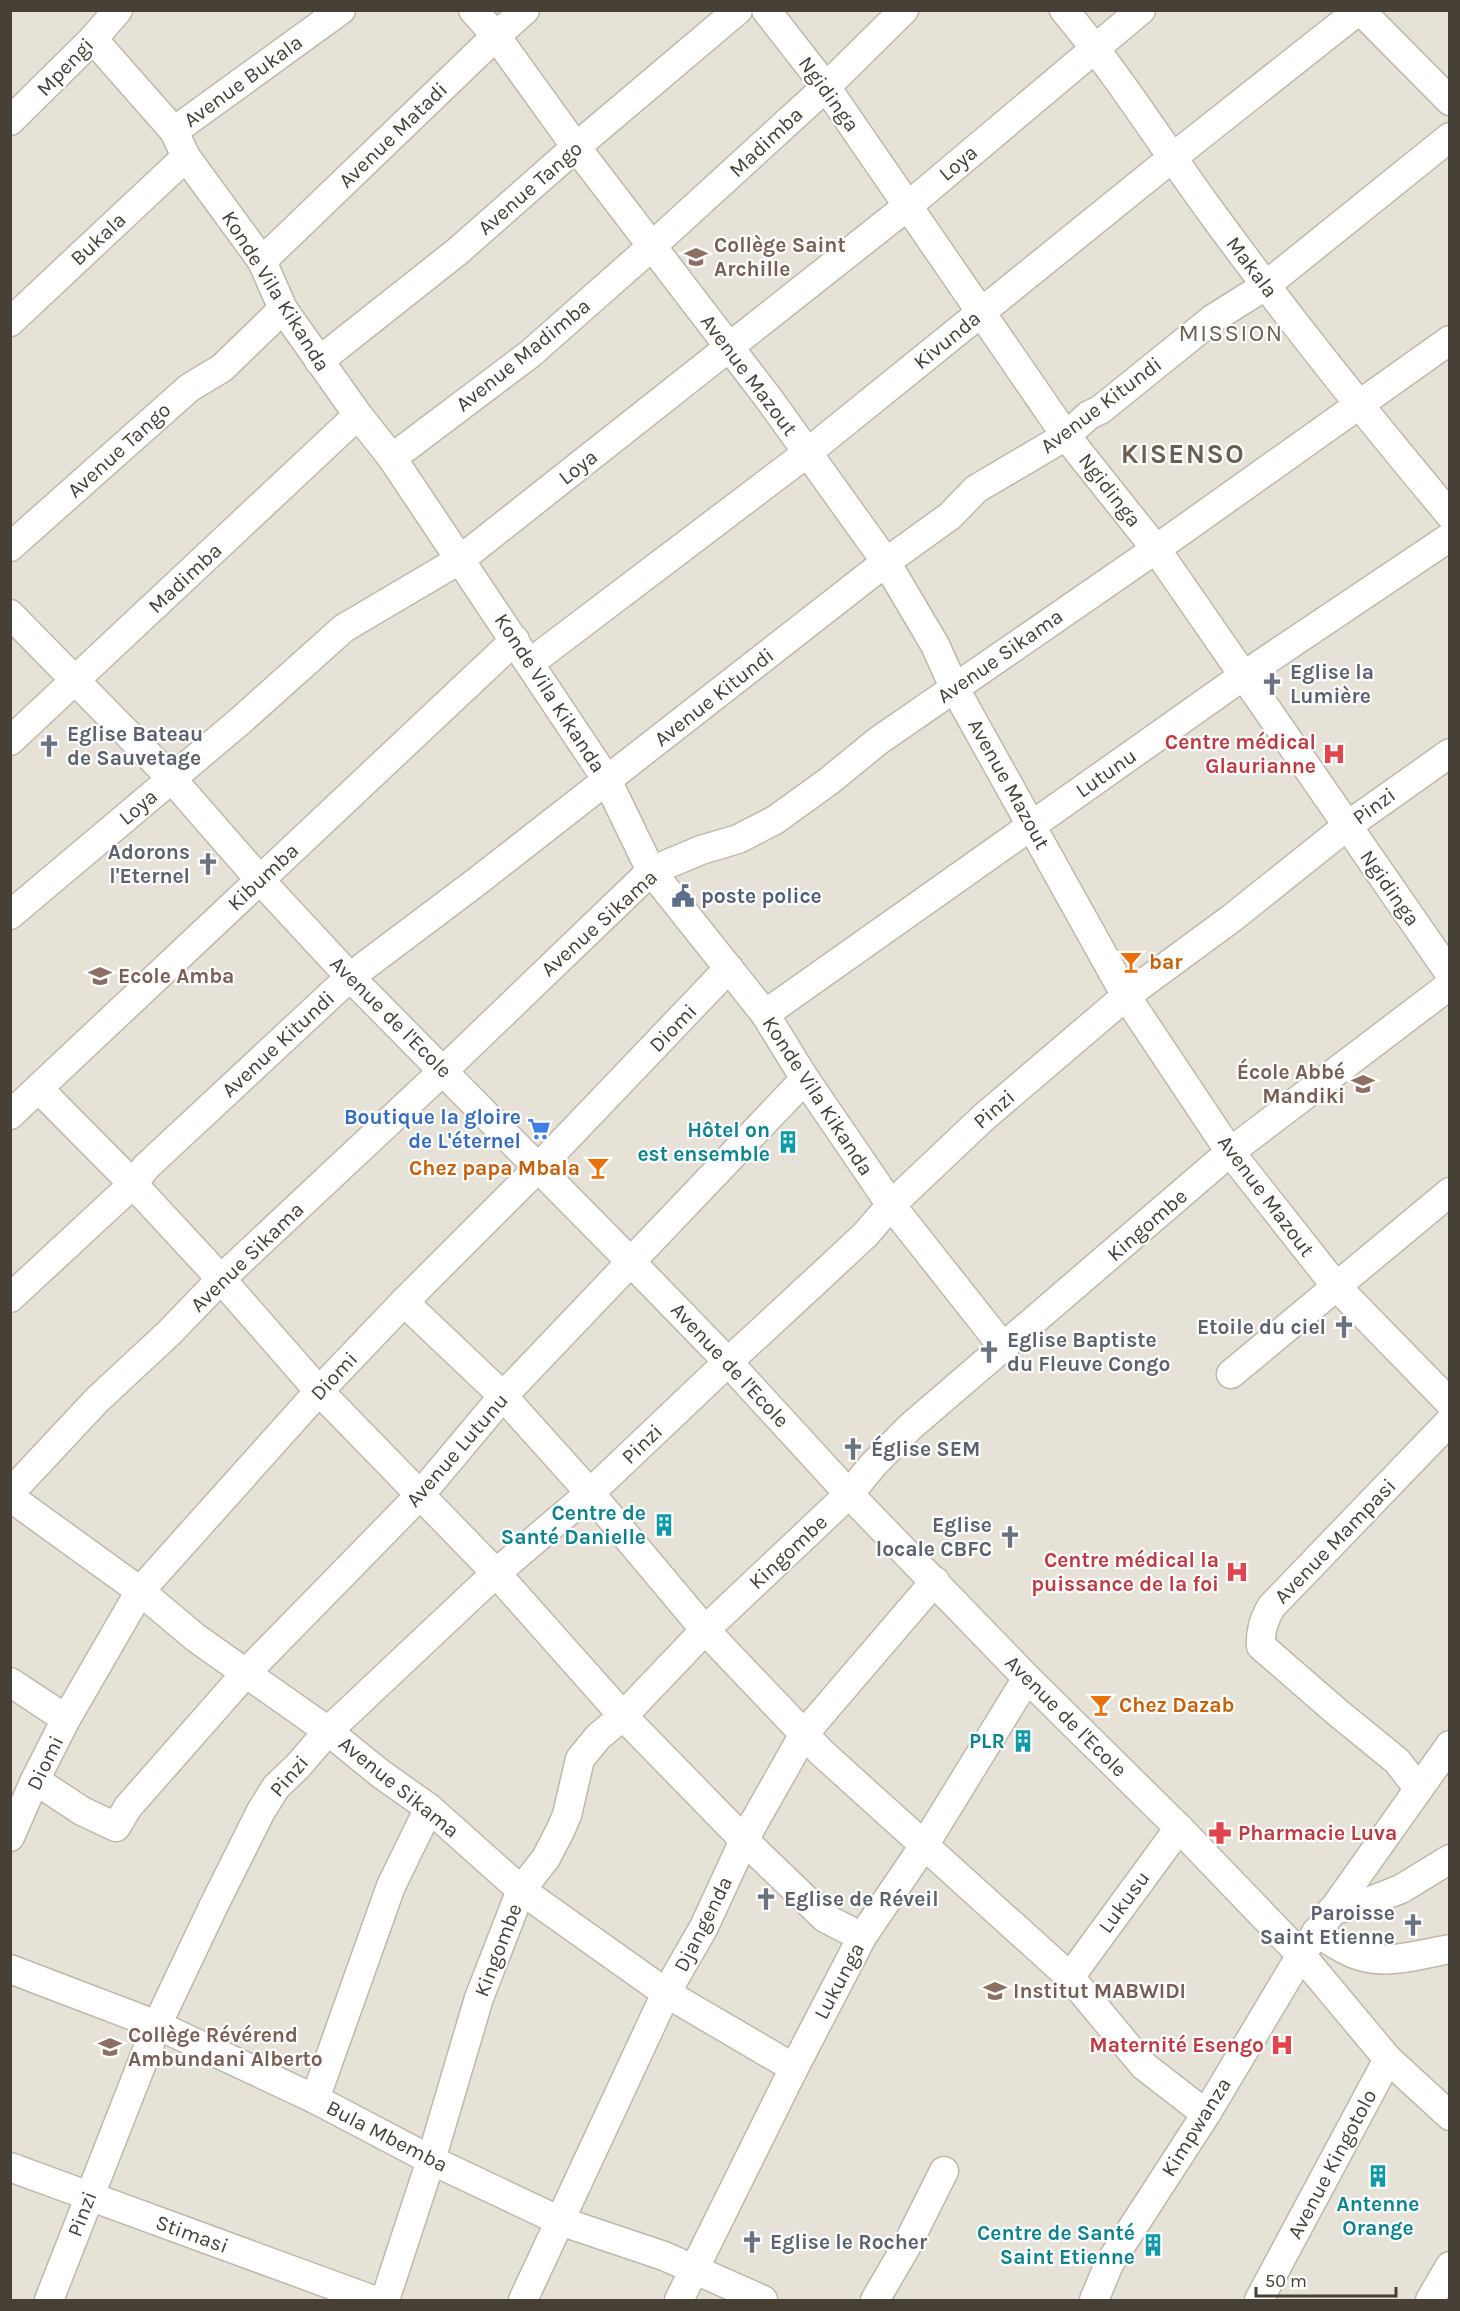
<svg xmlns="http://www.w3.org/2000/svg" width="1460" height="2311" viewBox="0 0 1460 2311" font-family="Karla,sans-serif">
  <rect width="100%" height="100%" fill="#f3f0e8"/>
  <rect fill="#e7e2d7" x="11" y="11" width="1438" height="2289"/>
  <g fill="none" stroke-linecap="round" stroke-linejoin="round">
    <g stroke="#bfb8ab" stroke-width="31">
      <g id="minor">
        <path d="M 473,10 L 496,36 L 576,147 L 769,399 L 886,562 L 935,645 L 954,687 L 1126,996 L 1230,1152 L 1335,1285 L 1450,1403"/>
        <path d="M 766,10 L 826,87 L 1066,436 L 1156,549 L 1450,974"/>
        <path d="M 1064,10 C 1118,74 1162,145 1211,212 C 1287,316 1367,416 1450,515"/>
        <path d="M 1360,10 L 1450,101"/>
        <path d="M 93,39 L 174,131 L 186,157 L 262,261 L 283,309 L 358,415 L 392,458 L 607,780 L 651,871 L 765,1014 L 805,1079 L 891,1205 L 1004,1348"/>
        <path d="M 10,121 L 93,39 L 118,10"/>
        <path d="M 174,131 L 341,10"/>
        <path d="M 262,261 L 496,36 L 525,10"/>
        <path d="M 10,322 L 186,157"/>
        <path d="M 319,361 L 458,251 L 576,147 L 738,10"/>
        <path d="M 392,458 L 530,354 L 651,247 L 826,87 L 904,10"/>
        <path d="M 10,547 L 189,388 L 222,368 L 283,309"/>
        <path d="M 10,614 L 171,778 L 260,880 L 350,977 L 631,1262 L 728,1362 L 849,1494 L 1027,1678 L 1179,1828 L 1301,1955 L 1388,2059 L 1450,2116"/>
        <path d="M 530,663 L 807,453 L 1172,158 L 1359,10"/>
        <path d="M 10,741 L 358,415"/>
        <path d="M 10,915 L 239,722 L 344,628 L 461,559 L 909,205 L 1141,10"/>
        <path d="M 765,1014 L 1243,676 L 1450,537"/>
        <path d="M 39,1089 L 133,1184 L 221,1279 L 319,1391 L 496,1573 L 623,1716 L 744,1840 L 825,1918 L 862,1937"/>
        <path d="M 10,1115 L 515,640"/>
        <path d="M 10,1298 L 133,1184 L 146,1167 L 350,977 L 475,883 L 886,562 L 950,516 L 976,489 L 1066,436 L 1089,415 L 1100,410 L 1214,318 L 1265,286 L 1450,137"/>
        <path d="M 404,1302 L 503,1396 L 590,1493 L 705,1630 L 822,1753 L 1070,1977 L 1144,2066 L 1206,2114"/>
        <path d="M 1231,1374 L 1450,1192"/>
        <path d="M 10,1493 L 97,1400 L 169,1333 L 221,1279 L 444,1070 L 651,871 L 701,850 L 738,839 L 775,820 L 829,781 L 878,741 L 1156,549 L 1450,340"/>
        <path d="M 10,1497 L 140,1591 L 196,1638 L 328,1731 L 381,1774 L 429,1808 L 521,1890 L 666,1993 L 794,2068"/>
        <path d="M 10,1682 L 66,1719"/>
        <path d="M 35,1780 L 82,1811 L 116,1827 L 128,1807 L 245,1674 L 420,1495 L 503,1396 L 805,1079"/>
        <path d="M 1418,1788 L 1397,1761 L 1337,1712 L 1261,1646 C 1260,1631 1264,1620 1271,1607 L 1450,1421"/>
        <path d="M 10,1837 L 35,1780 L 66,1719 L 140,1591 L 319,1391 L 404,1302 L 538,1168 L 729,968"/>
        <path d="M 1331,1911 L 1370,1901 L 1401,1889 L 1450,1859"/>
        <path d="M 1316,1932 C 1329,1940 1342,1950 1357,1955 C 1386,1966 1421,1954 1450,1949"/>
        <path d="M 10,1969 L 157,2025 L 315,2099 L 431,2160 L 560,2221 L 664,2256 L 763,2300"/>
        <path d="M 1070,1977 L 1179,1828"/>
        <path d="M 315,2099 L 391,1886 L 429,1808"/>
        <path d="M 10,2167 L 373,2300"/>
        <path d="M 49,2300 L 157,2025 L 214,1905 L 261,1811 L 276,1787 L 298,1766 L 328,1731 L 496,1573 L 590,1493 L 728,1362 L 820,1277 L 865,1235 L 891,1205 L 984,1117 L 1126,996 L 1232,918 L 1347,826 L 1450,753"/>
        <path d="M 385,2300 L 431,2160 L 479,1998 L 521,1890 L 546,1858 L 560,1831 L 567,1815 L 580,1759 L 598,1737 L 623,1716 L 705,1630 L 849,1494 L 873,1465 L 910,1427 L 1230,1152 L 1450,985"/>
        <path d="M 523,2300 L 666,1993 L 704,1927 L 744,1840 L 804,1734 L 935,1581"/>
        <path d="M 679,2300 L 794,2068 L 862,1937 L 925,1844 L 1027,1678"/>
        <path d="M 875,2300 L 906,2247 L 944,2171"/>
        <path d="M 1094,2300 L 1109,2264 L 1206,2114 L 1301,1955 L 1450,1745"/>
        <path d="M 1259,2300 L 1388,2059"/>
        <path d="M 1430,2300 L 1450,2266"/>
      </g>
    </g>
    <use href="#minor" stroke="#fff" stroke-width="28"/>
  </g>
  <defs>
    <g id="school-bare" transform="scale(1.8)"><path d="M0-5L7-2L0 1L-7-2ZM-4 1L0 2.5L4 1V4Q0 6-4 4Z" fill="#8d6e63" stroke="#fff" stroke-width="2.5" paint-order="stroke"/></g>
    <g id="church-bare" transform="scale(1.8)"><path d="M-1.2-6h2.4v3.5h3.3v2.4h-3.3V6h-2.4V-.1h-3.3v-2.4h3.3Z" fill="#6b7280" stroke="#fff" stroke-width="2.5" paint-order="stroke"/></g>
    <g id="hospital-bare" transform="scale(1.8)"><path d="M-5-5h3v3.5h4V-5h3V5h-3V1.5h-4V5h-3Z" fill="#e0444e" stroke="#fff" stroke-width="2.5" paint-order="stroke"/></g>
    <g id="civic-bare" transform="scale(1.8)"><path d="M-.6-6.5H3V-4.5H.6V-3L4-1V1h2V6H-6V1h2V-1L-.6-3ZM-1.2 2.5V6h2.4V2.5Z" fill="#5c6f8a" stroke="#fff" stroke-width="2.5" paint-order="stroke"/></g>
    <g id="bar-bare" transform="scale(1.8)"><path d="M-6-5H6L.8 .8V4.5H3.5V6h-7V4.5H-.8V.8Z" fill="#e8710a" stroke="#fff" stroke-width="2.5" paint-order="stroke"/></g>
    <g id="supermarket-bare" transform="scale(1.8)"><path d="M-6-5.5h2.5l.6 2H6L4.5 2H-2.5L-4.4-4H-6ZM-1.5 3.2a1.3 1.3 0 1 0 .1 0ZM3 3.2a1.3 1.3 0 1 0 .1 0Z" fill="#3f7fe0" stroke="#fff" stroke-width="2.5" paint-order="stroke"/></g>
    <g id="building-bare" transform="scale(1.8)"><path d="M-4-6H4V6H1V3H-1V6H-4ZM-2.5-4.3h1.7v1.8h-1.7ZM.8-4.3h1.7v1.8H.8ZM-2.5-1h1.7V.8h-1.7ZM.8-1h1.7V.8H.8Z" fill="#0f9aa8" stroke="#fff" stroke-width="2.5" paint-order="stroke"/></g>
    <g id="pharmacy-bare" transform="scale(1.8)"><path d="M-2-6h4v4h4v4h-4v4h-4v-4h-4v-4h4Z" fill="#e0444e" stroke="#fff" stroke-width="2.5" paint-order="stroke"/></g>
  </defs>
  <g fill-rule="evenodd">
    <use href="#school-bare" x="696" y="257"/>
    <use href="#church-bare" x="1272" y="684"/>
    <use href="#church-bare" x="49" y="746"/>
    <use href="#hospital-bare" x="1334" y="754"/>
    <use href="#church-bare" x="208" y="864"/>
    <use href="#civic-bare" x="683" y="896"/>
    <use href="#bar-bare" x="1131" y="962"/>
    <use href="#school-bare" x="100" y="976"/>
    <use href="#school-bare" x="1363" y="1084"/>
    <use href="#supermarket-bare" x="539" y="1129"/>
    <use href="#building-bare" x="788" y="1142"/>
    <use href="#bar-bare" x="598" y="1168"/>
    <use href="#church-bare" x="1344" y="1327"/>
    <use href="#church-bare" x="989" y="1352"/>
    <use href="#church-bare" x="853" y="1449"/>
    <use href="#building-bare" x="664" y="1525"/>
    <use href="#church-bare" x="1010" y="1537"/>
    <use href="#hospital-bare" x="1237" y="1572"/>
    <use href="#bar-bare" x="1101" y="1705"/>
    <use href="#building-bare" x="1023" y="1741"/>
    <use href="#pharmacy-bare" x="1220" y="1833"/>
    <use href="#church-bare" x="766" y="1899"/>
    <use href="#church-bare" x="1413" y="1925"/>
    <use href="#school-bare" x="995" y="1991"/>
    <use href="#hospital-bare" x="1282" y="2045"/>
    <use href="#school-bare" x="110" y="2047"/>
    <use href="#building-bare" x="1378" y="2176"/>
    <use href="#church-bare" x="752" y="2242"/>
    <use href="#building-bare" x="1153" y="2245"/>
  </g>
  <g text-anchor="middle" stroke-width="4.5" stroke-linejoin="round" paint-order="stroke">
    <g font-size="21" fill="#474037" stroke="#fff">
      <text transform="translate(65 67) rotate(-46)" y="7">Mpengi</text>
      <text transform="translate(243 81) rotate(-36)" y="7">Avenue Bukala</text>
      <text transform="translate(829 94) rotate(54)" y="7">Ngidinga</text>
      <text transform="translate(393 135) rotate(-44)" y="7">Avenue Matadi</text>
      <text transform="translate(766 142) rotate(-43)" y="7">Madimba</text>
      <text transform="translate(958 163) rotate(-40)" y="7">Loya</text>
      <text transform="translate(530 188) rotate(-41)" y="7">Avenue Tango</text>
      <text transform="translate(98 239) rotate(-43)" y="7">Bukala</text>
      <text transform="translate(1252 267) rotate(53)" y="7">Makala</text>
      <text transform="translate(276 291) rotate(58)" y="7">Konde Vila Kikanda</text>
      <text transform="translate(947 340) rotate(-39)" y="7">Kivunda</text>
      <text transform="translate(523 355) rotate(-39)" y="7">Avenue Madimba</text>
      <text transform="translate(749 375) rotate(53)" y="7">Avenue Mazout</text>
      <text transform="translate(1101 405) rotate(-37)" y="7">Avenue Kitundi</text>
      <text transform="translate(119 450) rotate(-42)" y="7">Avenue Tango</text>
      <text transform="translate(578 467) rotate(-38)" y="7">Loya</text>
      <text transform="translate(1110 490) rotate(52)" y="7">Ngidinga</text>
      <text transform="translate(185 578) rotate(-43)" y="7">Madimba</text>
      <text transform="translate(1000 656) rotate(-35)" y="7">Avenue Sikama</text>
      <text transform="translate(550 693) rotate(57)" y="7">Konde Vila Kikanda</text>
      <text transform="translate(714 697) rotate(-38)" y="7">Avenue Kitundi</text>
      <text transform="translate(1106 773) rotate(-35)" y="7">Lutunu</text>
      <text transform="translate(1009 784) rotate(61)" y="7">Avenue Mazout</text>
      <text transform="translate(1374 806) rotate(-36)" y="7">Pinzi</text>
      <text transform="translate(138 807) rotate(-40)" y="7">Loya</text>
      <text transform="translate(263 877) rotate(-43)" y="7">Kibumba</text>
      <text transform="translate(1390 888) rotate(55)" y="7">Ngidinga</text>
      <text transform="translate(599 923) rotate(-42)" y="7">Avenue Sikama</text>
      <text transform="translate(391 1017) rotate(45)" y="7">Avenue de l'Ecole</text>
      <text transform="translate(673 1028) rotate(-46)" y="7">Diomi</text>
      <text transform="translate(278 1044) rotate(-43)" y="7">Avenue Kitundi</text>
      <text transform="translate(818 1096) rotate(57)" y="7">Konde Vila Kikanda</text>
      <text transform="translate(994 1109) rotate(-41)" y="7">Pinzi</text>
      <text transform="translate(1266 1196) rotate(53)" y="7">Avenue Mazout</text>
      <text transform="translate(1147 1225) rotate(-41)" y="7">Kingombe</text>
      <text transform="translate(247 1257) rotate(-44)" y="7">Avenue Sikama</text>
      <text transform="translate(730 1365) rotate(47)" y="7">Avenue de l'Ecole</text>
      <text transform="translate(334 1376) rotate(-47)" y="7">Diomi</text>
      <text transform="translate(642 1444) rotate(-44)" y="7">Pinzi</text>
      <text transform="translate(457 1450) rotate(-49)" y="7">Avenue Lutunu</text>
      <text transform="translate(1335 1541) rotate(-46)" y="7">Avenue Mampasi</text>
      <text transform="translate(788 1552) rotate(-43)" y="7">Kingombe</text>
      <text transform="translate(1066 1716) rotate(45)" y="7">Avenue de l'Ecole</text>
      <text transform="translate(45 1763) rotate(-64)" y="7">Diomi</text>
      <text transform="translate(289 1776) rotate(-49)" y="7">Pinzi</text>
      <text transform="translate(399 1787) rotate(39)" y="7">Avenue Sikama</text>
      <text transform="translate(1124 1902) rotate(-54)" y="7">Lukusu</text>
      <text transform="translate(703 1924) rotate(-63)" y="7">Djangenda</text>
      <text transform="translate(498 1950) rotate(-69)" y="7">Kingombe</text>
      <text transform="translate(839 1981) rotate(-62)" y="7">Lukunga</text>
      <text transform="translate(1196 2127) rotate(-58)" y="7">Kimpwanza</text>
      <text transform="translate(387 2136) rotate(27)" y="7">Bula Mbemba</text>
      <text transform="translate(1332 2164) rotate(-62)" y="7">Avenue Kingotolo</text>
      <text transform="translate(82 2214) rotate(-69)" y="7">Pinzi</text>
      <text transform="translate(192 2234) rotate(20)" y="7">Stimasi</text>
    </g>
    <g font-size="21" font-weight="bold" fill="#785e54" stroke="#fff" text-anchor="start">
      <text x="714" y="252">Collège Saint<tspan x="714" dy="24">Archille</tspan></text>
      <text x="118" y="983">Ecole Amba</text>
      <text x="1345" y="1079" text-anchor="end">École Abbé<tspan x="1345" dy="24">Mandiki</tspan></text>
      <text x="1013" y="1998">Institut MABWIDI</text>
      <text x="128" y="2042">Collège Révérend<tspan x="128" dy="24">Ambundani Alberto</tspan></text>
    </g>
    <g font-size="21" font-weight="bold" fill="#5b616d" stroke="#fff" text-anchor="start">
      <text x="1290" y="679">Eglise la<tspan x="1290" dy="24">Lumière</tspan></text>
      <text x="67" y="741">Eglise Bateau<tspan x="67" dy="24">de Sauvetage</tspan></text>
      <text x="190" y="859" text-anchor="end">Adorons<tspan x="190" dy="24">l'Eternel</tspan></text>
      <text x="1326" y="1334" text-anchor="end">Etoile du ciel</text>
      <text x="1007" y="1347">Eglise Baptiste<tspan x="1007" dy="24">du Fleuve Congo</tspan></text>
      <text x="871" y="1456">Église SEM</text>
      <text x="992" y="1532" text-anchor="end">Eglise<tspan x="992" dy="24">locale CBFC</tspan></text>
      <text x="784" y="1906">Eglise de Réveil</text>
      <text x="1395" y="1920" text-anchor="end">Paroisse<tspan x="1395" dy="24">Saint Etienne</tspan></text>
      <text x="770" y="2249">Eglise le Rocher</text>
    </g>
    <g font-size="21" font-weight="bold" fill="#be3a42" stroke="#fff" text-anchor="end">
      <text x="1316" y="749">Centre médical<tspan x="1316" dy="24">Glaurianne</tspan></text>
      <text x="1219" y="1567">Centre médical la<tspan x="1219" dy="24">puissance de la foi</tspan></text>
      <text x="1238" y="1840" text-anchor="start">Pharmacie Luva</text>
      <text x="1264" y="2052">Maternité Esengo</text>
    </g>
    <g font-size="21" font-weight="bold" fill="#4e5e75" stroke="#fff" text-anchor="start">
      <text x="701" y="903">poste police</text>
    </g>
    <g font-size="21" font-weight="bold" fill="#c56008" stroke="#fff" text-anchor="start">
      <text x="1149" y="969">bar</text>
      <text x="580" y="1175" text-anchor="end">Chez papa Mbala</text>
      <text x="1119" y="1712">Chez Dazab</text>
    </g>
    <g font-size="21" font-weight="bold" fill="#366cbe" stroke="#fff" text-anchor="end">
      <text x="521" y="1124">Boutique la gloire<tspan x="521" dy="24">de L'éternel</tspan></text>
    </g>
    <g font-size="21" font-weight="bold" fill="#0d838f" stroke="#fff" text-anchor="end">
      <text x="770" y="1137">Hôtel on<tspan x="770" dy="24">est ensemble</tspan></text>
      <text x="646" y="1520">Centre de<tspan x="646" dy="24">Santé Danielle</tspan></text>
      <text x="1005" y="1748">PLR</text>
      <text x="1378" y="2211" text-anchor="middle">Antenne<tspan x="1378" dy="24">Orange</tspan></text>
      <text x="1135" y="2240">Centre de Santé<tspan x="1135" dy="24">Saint Etienne</tspan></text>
    </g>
    <g font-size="24" letter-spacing="1.5" fill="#695e4f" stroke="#fff">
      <text x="1231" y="341">MISSION</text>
    </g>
    <g font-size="27" font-weight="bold" letter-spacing="1.5" fill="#695e4f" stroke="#fff">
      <text x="1183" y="463">KISENSO</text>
    </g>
  </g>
  <rect width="1460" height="2311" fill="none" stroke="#474037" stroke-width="24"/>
  <path d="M1256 2287v9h140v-9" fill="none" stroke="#474037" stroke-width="3"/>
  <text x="1265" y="2287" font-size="18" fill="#474037" stroke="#ffffff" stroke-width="4.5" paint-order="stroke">50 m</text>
</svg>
